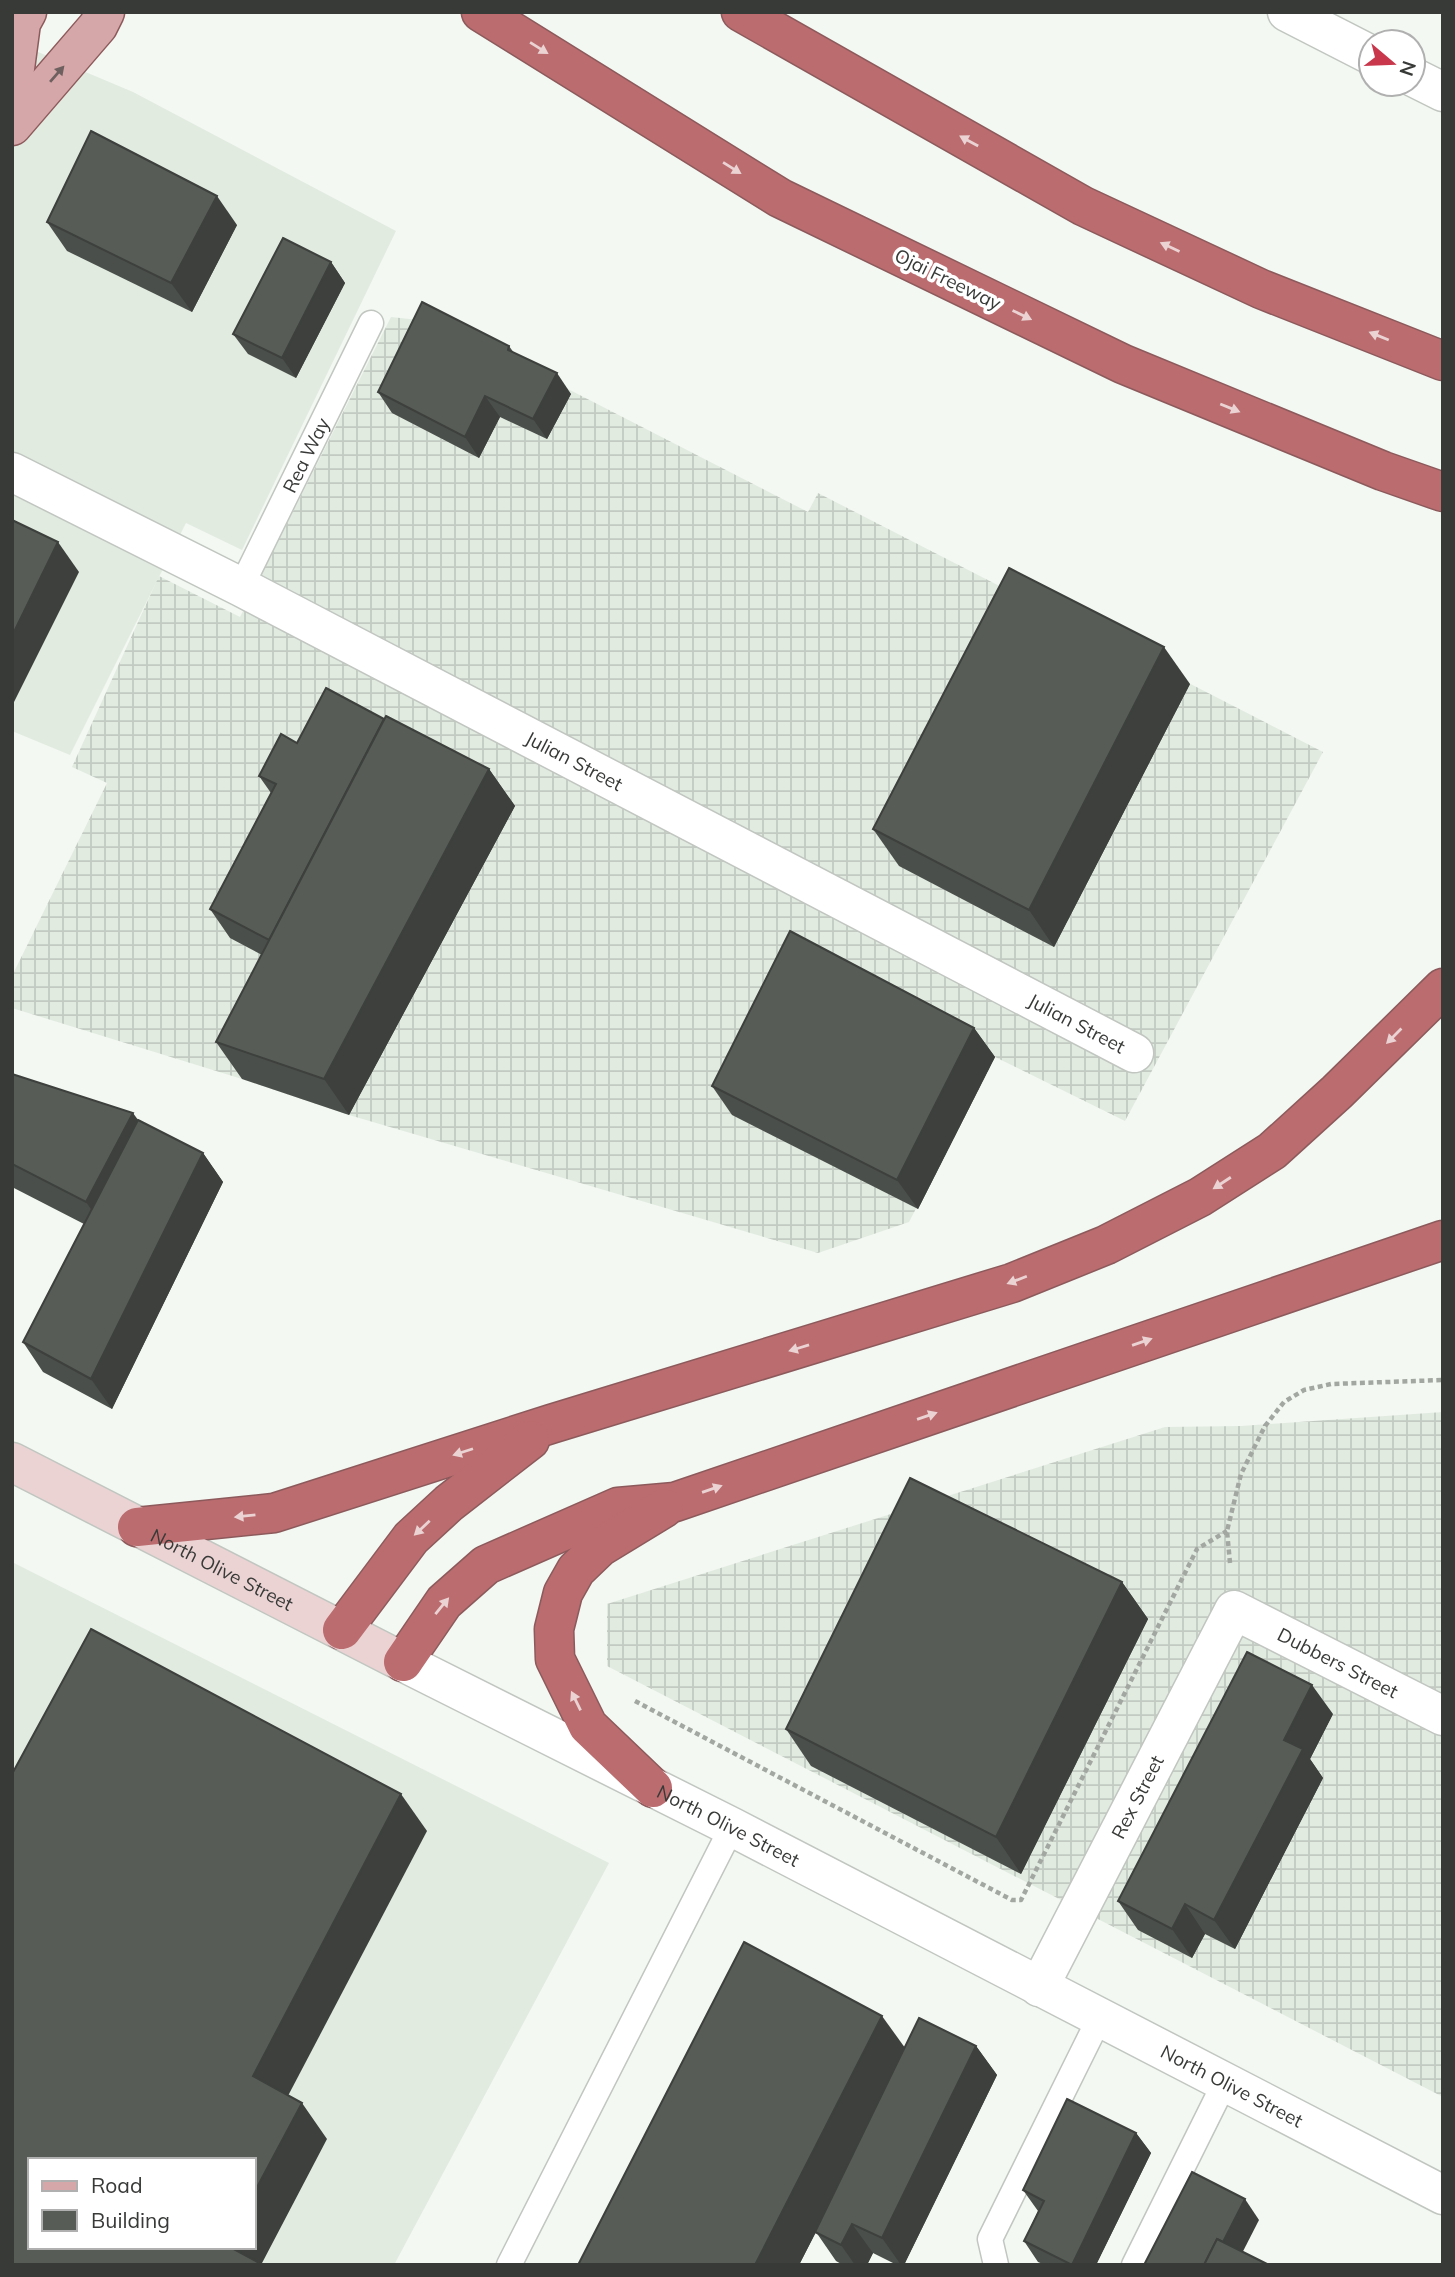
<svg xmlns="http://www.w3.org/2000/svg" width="1455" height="2277" viewBox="0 0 1455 2277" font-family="Mulish,sans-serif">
  <defs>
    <pattern id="industrial-grid" width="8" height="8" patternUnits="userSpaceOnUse" patternTransform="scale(1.75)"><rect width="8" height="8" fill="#e1ebe0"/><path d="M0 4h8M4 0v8" fill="none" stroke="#c2cac1"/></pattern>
  </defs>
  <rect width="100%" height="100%" fill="#f3f8f2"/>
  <g fill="#e1ebe0" fill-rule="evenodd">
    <path d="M 12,41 L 133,92 L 396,231 L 242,550 L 186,523 L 70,755 L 12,731 Z"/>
    <path d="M 12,1562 L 609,1863 L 394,2265 L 12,2265 ZM 30,2160 L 254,2160 L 254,2247 L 30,2247 Z"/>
  </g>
  <g fill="url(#industrial-grid)">
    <path d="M 391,317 L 437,322 L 808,512 L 818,493 L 1323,752 L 1125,1121 L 995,1057 L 909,1222 L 818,1253 L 349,1115 L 242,1079 L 12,1008 L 12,976 L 107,783 L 72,767 L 159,576 L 240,617 Z"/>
    <path d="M 1443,1412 L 1443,2097 L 607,1666 L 607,1604 L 1165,1427 L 1241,1426 Z"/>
  </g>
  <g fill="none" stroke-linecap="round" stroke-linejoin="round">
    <g stroke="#c1c6c1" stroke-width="27">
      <g id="service">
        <path id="s1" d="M 241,587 L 371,323"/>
        <path d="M 509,2265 L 732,1827"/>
        <path d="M 996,2265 L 990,2239 L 1100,2017"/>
        <path d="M 1134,2265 L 1225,2082"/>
      </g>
    </g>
    <g stroke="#c1c6c1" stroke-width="41">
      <g id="minor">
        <path d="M 1287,12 L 1371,55"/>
        <path d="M 1413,77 L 1443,92"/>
        <path id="s2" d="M 12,472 L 241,587 L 1134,1053"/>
        <path id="s3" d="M 1039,1987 L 1234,1610 L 1443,1716"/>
      </g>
    </g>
    <g stroke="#c1c6c1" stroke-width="41">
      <g id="tertiary">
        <path id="s4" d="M 403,1662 L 732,1827 L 1443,2195"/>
      </g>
    </g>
    <g stroke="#c1c6c1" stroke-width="41">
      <g id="secondary">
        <path id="s5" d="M 12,1462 L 403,1662"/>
      </g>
    </g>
    <g stroke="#8d5a5c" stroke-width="41">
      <g id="primary">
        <path d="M 12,91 L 21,23 L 27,12"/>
        <path d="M 12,126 L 98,26 L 105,12"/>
      </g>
    </g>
    <g stroke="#8d5a5c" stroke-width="41">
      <g id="motorway">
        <path d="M 481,12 L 780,198 L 1123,364 L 1383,471 L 1443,492"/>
        <path d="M 741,12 L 1083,206 L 1261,289 L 1443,361"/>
        <path d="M 137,1527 L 274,1513 L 551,1424 L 1012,1283 L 1106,1245 L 1200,1197 L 1272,1151 L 1337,1092 L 1443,988"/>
        <path d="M 342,1630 L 411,1538 L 449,1503 L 530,1440"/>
        <path d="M 403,1662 L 444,1602 L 486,1565 L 618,1507 L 675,1502 L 1443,1240"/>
        <path d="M 653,1788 L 588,1726 L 555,1659 L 554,1629 L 563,1593 L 576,1570 L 600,1547 L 664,1508"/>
      </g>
    </g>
    <g stroke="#a3a7a2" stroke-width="4.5" stroke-dasharray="5 3.5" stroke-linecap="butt">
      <path d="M 1230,1563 L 1227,1531 L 1241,1474 L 1265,1426 L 1284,1402 L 1304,1390 L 1331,1384 L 1443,1380"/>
      <path d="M 635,1701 L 1012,1900 L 1021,1900 L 1197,1549 L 1227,1531"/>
    </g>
    <use href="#service" stroke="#fff" stroke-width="24"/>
    <use href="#minor" stroke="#fff" stroke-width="38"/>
    <use href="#tertiary" stroke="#fff" stroke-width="38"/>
    <use href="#secondary" stroke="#ebd3d4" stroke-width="38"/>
    <use href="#primary" stroke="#d6a7a9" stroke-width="38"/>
    <use href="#motorway" stroke="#bb6c6f" stroke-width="38"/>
  </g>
  <g fill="#4b4f4b">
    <path d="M 47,222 L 237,225 L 192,312 L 67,251 Z"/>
    <path d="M 331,262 L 345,283 L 296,378 L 248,354 L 233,334 Z"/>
    <path d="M 509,346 L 514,353 L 571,394 L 547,439 L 500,417 L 479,458 L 392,413 L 378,392 Z"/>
    <path d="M 1190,684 L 1054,947 L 899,866 L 873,829 Z"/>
    <path d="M 384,719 L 489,769 L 515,806 L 349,1115 L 242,1079 L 216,1042 L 262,955 L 230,938 L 210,909 L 271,793 L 259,776 L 297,743 Z"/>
    <path d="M 974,1028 L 995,1057 L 918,1209 L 732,1115 L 712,1086 Z"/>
    <path d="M 12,1074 L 138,1120 L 203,1153 L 223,1182 L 112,1409 L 43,1372 L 23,1342 L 84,1224 L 12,1187 Z"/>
    <path d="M 1122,1582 L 1148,1619 L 1021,1874 L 811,1766 L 786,1729 Z"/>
    <path d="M 1333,1714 L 1310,1759 L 1323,1778 L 1235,1949 L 1205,1934 L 1192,1958 L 1138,1930 L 1118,1901 Z"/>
    <path d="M 976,2046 L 997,2075 L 904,2265 L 897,2265 L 873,2253 L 867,2265 L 843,2265 L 836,2261 L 816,2232 L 799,2265 L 578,2265 L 905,2048 Z"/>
    <path d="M 1136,2133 L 1151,2153 L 1096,2265 L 1045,2265 L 1038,2262 L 1024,2241 L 1038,2211 L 1023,2190 Z"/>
  </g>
  <g fill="#3d403d">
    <path d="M 217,196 L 237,225 L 192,312 L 171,283 Z"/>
    <path d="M 331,262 L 345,283 L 296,378 L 282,358 Z"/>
    <path d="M 557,373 L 571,394 L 547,439 L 533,419 Z"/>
    <path d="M 485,396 L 500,417 L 479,458 L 465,437 Z"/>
    <path d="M 58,542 L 79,572 L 12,706 L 12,636 Z"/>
    <path d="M 1164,647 L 1190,684 L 1054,947 L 1029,910 Z"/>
    <path d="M 489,769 L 515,806 L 349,1115 L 324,1079 Z"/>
    <path d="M 974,1028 L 995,1057 L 918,1209 L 897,1180 Z"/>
    <path d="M 133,1113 L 159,1149 L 112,1239 L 86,1202 Z"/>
    <path d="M 203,1153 L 223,1182 L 112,1409 L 91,1379 Z"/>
    <path d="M 1122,1582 L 1148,1619 L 1021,1874 L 996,1837 Z"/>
    <path d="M 1312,1685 L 1333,1714 L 1310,1759 L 1323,1778 L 1235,1949 L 1214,1920 L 1284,1740 Z"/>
    <path d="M 401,1794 L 427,1831 L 279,2113 L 253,2076 Z"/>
    <path d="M 1185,1904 L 1205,1934 L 1192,1958 L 1172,1929 Z"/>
    <path d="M 882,2016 L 908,2052 L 799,2265 L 755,2265 Z"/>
    <path d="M 976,2046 L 997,2075 L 904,2265 L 901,2265 L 882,2238 Z"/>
    <path d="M 302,2103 L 327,2139 L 261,2265 L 228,2247 L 254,2247 L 254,2193 Z"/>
    <path d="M 1136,2133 L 1151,2153 L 1096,2265 L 1072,2265 Z"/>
    <path d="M 1245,2199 L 1259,2220 L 1236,2265 L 1211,2265 Z"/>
    <path d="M 852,2224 L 873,2253 L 867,2265 L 855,2265 L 841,2245 Z"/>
  </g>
  <g fill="#575c57" stroke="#3d403d" stroke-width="2">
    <path d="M 91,131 L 217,196 L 171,283 L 47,222 Z"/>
    <path d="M 283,238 L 331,262 L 282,358 L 233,334 Z"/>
    <path d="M 422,302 L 509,346 L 508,350 L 557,373 L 533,419 L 485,396 L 465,437 L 378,392 Z"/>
    <path d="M 12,520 L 58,542 L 12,636 Z"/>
    <path d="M 1009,568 L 1164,647 L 1029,910 L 873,829 Z"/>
    <path d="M 326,688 L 384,719 L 269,940 L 210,909 L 276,784 L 259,776 L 281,734 L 297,743 Z"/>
    <path d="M 386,716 L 489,769 L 324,1079 L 216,1042 Z"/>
    <path d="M 790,931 L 974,1028 L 897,1180 L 712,1086 Z"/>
    <path d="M 12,1074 L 133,1113 L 86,1202 L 12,1164 Z"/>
    <path d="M 138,1120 L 203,1153 L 91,1379 L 23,1342 Z"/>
    <path d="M 910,1478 L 1122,1582 L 996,1837 L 786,1729 Z"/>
    <path d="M 91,1629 L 401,1794 L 253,2076 L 302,2103 L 254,2193 L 254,2160 L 30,2160 L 30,2247 L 230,2247 L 263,2265 L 12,2265 L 12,1774 Z"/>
    <path d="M 1247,1652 L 1312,1685 L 1284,1740 L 1303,1749 L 1214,1920 L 1185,1904 L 1172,1929 L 1118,1901 Z"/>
    <path d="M 744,1942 L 882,2016 L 755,2265 L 578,2265 Z"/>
    <path d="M 919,2018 L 976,2046 L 882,2238 L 852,2224 L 841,2245 L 815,2232 Z"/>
    <path d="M 1067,2099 L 1136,2133 L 1072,2265 L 1024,2241 L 1044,2201 L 1023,2190 Z"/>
    <path d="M 1192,2172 L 1245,2199 L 1223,2242 L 1217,2239 L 1204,2265 L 1144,2265 Z"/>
    <path d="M 1217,2239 L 1269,2265 L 1204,2265 Z"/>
  </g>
  <defs><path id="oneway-solid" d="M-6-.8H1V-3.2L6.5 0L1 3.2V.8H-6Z" transform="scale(1.75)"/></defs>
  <g fill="#ebd3d4">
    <use href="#oneway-solid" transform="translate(539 48) rotate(32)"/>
    <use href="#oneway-solid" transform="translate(969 141) rotate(-151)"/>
    <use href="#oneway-solid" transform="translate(732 168) rotate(32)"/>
    <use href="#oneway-solid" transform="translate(1170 247) rotate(-155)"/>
    <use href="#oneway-solid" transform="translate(1022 315) rotate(26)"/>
    <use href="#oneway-solid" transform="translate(1379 336) rotate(-158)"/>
    <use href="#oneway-solid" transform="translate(1230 408) rotate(22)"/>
    <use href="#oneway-solid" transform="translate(1394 1036) rotate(135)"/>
    <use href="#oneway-solid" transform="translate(1222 1183) rotate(147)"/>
    <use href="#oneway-solid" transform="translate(1017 1280) rotate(159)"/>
    <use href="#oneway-solid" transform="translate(1142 1342) rotate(-19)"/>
    <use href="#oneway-solid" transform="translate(799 1348) rotate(163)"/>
    <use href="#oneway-solid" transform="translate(927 1416) rotate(-19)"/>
    <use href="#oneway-solid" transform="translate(463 1452) rotate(162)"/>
    <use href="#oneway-solid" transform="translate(712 1489) rotate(-19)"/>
    <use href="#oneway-solid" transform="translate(245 1516) rotate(174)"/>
    <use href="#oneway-solid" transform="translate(422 1528) rotate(137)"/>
    <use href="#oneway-solid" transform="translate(442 1606) rotate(-51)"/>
    <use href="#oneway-solid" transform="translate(576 1701) rotate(-116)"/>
  </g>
  <use fill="#6f6060" href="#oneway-solid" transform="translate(57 74) rotate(-49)"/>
  <g text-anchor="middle" stroke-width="7" stroke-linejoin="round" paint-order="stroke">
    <g font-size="19" fill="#383a38" stroke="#fff">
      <text transform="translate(948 279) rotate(26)" y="7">Ojai Freeway</text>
      <text dy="7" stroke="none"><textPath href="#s1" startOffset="147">Rea Way</textPath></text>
      <text dy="7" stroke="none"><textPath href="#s2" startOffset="632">Julian Street</textPath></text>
      <text dy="7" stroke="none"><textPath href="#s2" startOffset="1199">Julian Street</textPath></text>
      <text dy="7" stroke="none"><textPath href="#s5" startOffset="236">North Olive Street</textPath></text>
      <text dy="7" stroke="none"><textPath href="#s3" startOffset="541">Dubbers Street</textPath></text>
      <text dy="7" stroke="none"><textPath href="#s3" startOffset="214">Rex Street</textPath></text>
      <text dy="7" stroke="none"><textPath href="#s4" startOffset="364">North Olive Street</textPath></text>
      <text dy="7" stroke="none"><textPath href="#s4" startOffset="931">North Olive Street</textPath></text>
    </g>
  </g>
  <rect width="1455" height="2277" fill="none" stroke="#383a38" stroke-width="28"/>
  <rect x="28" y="2158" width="228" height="91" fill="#ffffff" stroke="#afb0af" stroke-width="2"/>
  <rect x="42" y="2181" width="35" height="10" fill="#d6a7a9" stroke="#afb0af" stroke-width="2"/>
  <text x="91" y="2193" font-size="21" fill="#383a38">Road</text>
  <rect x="42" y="2210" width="35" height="21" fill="#575c57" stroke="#afb0af" stroke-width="2"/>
  <text x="91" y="2228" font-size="21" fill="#383a38">Building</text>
  <g transform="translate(1392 63) rotate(109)"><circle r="33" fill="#ffffff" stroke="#afb0af" stroke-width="2"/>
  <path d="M0-5L12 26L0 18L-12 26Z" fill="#c8374b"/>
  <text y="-10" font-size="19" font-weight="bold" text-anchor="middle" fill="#383a38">N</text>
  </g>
</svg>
